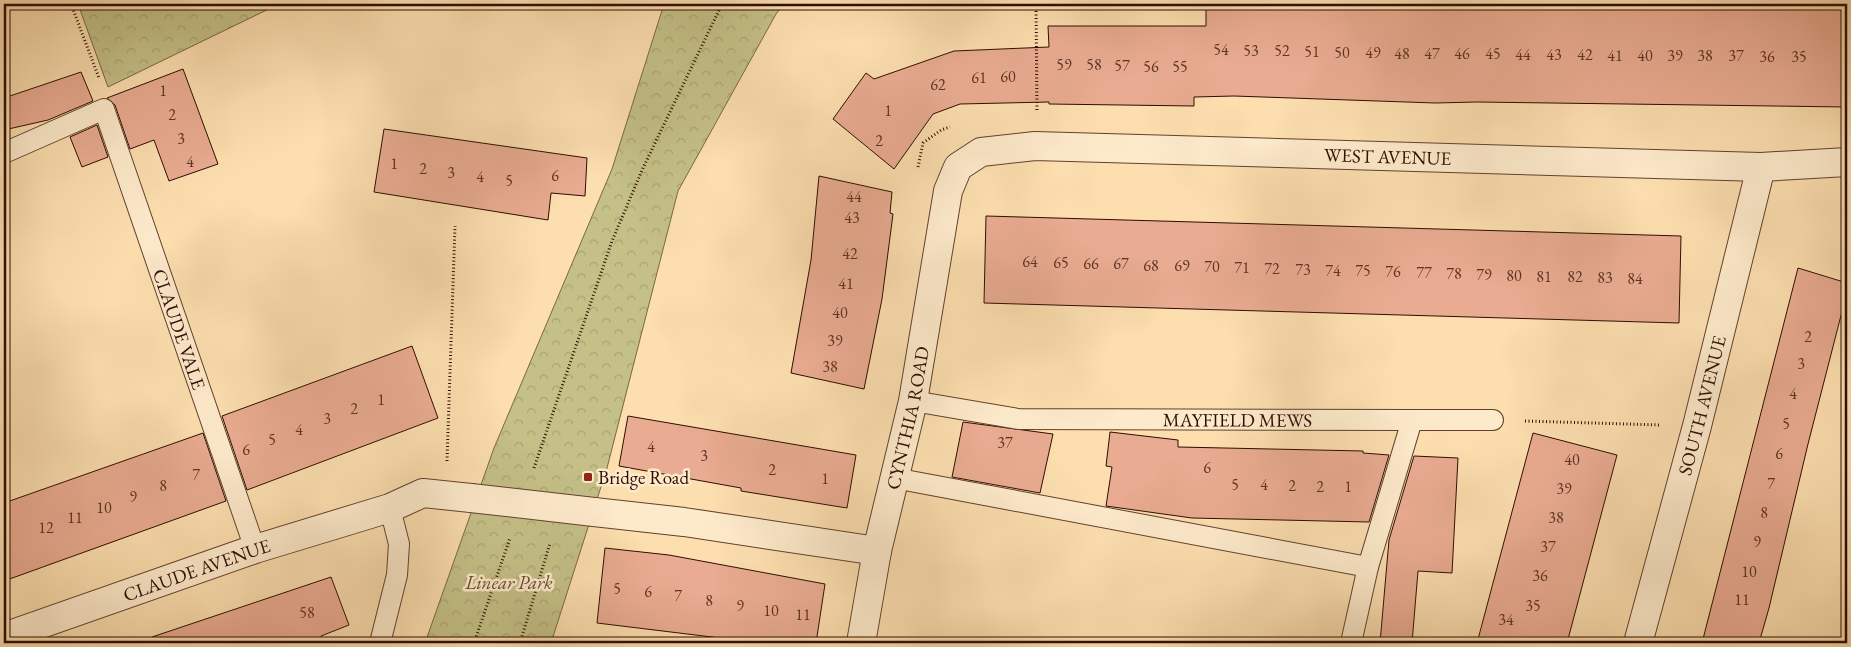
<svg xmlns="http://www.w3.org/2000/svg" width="1851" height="647" viewBox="0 0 1851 647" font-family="'EB Garamond',serif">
  <defs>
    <pattern id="park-crowns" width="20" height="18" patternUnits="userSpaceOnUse" patternTransform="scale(1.25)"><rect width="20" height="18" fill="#c4c087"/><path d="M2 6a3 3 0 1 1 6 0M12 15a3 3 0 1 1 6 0" fill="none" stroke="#a9a473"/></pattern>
  </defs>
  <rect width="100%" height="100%" fill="#fcdeaf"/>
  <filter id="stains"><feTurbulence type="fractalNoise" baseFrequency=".004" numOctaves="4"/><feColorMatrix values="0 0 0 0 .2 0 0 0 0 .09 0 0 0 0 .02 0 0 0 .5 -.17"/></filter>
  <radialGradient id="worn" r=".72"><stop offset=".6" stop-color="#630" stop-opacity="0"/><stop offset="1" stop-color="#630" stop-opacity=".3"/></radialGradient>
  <g fill="url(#park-crowns)" stroke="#796644">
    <path d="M 78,4 L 279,4 L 108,87 Z"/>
    <path d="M 664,4 L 784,4 L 776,14 L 678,191 L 607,468 L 551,643 L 425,643 L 494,448 L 612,169 Z"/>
  </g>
  <g fill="#e9ab91" stroke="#2e0d01">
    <path d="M 1206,4 L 1847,7 L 1847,107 L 1477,102 L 1435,103 L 1234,96 L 1194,97 L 1194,106 L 1049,104 L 1049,102 L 960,104 L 933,114 L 894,169 L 833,119 L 866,73 L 874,79 L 954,51 L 1049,47 L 1048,26 L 1206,26 Z"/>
    <path d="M 183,69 L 218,164 L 169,181 L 154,140 L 130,149 L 115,105 L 107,98 Z"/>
    <path d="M 81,72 L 93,101 L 48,120 L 4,130 L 4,98 Z"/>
    <path d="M 97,125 L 108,157 L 82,167 L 70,137 Z"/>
    <path d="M 384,129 L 587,158 L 585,196 L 551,193 L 548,220 L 374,192 Z"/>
    <path d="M 819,176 L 892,192 L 890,213 L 893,214 L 882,299 L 864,389 L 791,373 L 811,260 Z"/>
    <path d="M 986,216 L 1681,236 L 1679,323 L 984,303 Z"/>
    <path d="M 1798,268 L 1847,283 L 1847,292 L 1808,444 L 1769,608 L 1759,643 L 1702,643 Z"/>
    <path d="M 412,346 L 438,418 L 247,490 L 222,416 Z"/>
    <path d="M 628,416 L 856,455 L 847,508 L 741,491 L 741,488 L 619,466 Z"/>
    <path d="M 963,422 L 1053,434 L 1040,493 L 952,477 Z"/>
    <path d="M 1110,432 L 1178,440 L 1178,447 L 1363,451 L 1363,453 L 1389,455 L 1369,522 L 1192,518 L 1106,506 L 1112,467 L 1106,466 Z"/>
    <path d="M 203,433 L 226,501 L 4,581 L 4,503 Z"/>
    <path d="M 1533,433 L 1617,455 L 1567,643 L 1477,643 Z"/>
    <path d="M 1414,456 L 1458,458 L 1452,573 L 1418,571 L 1412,643 L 1380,643 L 1389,540 Z"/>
    <path d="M 605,548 L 669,555 L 825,584 L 816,643 L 761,643 L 597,623 Z"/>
    <path d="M 331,577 L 349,625 L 321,636 L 324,643 L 153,643 L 152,637 Z"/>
  </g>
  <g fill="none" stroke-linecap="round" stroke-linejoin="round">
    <g stroke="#62412c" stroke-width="22">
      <g id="service">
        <path id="s1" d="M 4,153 L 104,109 L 255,549"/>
        <path id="s2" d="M 913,401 L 1018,419 L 1412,420 L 1368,567 L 1351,643"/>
        <path d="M 1412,420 L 1493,420"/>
        <path d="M 894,478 L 1368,567"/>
        <path d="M 380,643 L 397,575 L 399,544 L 390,508"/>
      </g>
    </g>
    <g stroke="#62412c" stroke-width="30">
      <g id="minor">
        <path d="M 594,512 L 684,522 L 877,551"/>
        <path id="s3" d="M 4,637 L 255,549 L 390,508 L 423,493 L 471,498"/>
        <path id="s4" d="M 861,643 L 877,551 L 913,401 L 948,191 L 958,167 L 981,152 L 1035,146 L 1761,167 L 1847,162"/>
        <path id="s5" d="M 1638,643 L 1697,426 L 1761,167"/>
      </g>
    </g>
    <g stroke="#2e0d01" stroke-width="3" stroke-dasharray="1 2.5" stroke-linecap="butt">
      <path d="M 71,4 L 99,78"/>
      <path d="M 1036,4 L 1037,111"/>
      <path d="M 918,167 L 923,143 L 941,130 L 950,127"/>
      <path d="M 1525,421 L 1661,425"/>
      <path d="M 447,461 L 455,226"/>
      <path d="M 534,468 L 612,241 L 643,168 L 722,4"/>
      <path d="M 474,643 L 510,538"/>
      <path d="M 520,643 L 550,543"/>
    </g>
    <use href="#service" stroke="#fdeacb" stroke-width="20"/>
    <use href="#minor" stroke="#fdeacb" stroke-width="28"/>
    <g stroke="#62412c" stroke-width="30" stroke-linecap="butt">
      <path id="minor-bridge" d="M 471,498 L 594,512"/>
    </g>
    <use href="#minor-bridge" stroke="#fdeacb" stroke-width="28"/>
  </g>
  <rect fill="#8f2418" stroke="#fdeacb" stroke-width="2" x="583" y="472" width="10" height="10" rx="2.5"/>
  <g text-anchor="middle" stroke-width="5" stroke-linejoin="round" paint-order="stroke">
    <g font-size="16" fill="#5d3425">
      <text x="1221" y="55">54</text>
      <text x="1251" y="56">53</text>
      <text x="1282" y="56">52</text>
      <text x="1312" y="57">51</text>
      <text x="1342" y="58">50</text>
      <text x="1373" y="58">49</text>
      <text x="1402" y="59">48</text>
      <text x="1432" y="59">47</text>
      <text x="1462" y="59">46</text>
      <text x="1493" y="59">45</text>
      <text x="1523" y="60">44</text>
      <text x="1554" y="60">43</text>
      <text x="1585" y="60">42</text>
      <text x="1615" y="61">41</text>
      <text x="1645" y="61">40</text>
      <text x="1675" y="61">39</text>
      <text x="1705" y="61">38</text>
      <text x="1736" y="61">37</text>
      <text x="1767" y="62">36</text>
      <text x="1799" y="62">35</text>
      <text x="1064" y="70">59</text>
      <text x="1094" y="70">58</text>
      <text x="1122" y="71">57</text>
      <text x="1151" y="72">56</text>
      <text x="1180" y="72">55</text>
      <text x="1008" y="82">60</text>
      <text x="979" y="83">61</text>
      <text x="938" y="90">62</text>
      <text x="163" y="96">1</text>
      <text x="888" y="116">1</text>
      <text x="172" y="120">2</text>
      <text x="181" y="144">3</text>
      <text x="879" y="146">2</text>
      <text x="190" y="167">4</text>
      <text x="394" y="169">1</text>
      <text x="423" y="174">2</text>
      <text x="451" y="178">3</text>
      <text x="555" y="181">6</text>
      <text x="480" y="182">4</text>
      <text x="509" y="186">5</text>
      <text x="854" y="202">44</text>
      <text x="852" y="223">43</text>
      <text x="850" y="259">42</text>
      <text x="1030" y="267">64</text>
      <text x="1061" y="268">65</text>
      <text x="1091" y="269">66</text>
      <text x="1121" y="269">67</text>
      <text x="1151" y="271">68</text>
      <text x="1182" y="271">69</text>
      <text x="1212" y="272">70</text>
      <text x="1242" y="273">71</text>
      <text x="1272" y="274">72</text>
      <text x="1303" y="275">73</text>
      <text x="1333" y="276">74</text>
      <text x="1363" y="276">75</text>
      <text x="1393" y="277">76</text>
      <text x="1424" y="278">77</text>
      <text x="1454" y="279">78</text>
      <text x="1484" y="280">79</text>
      <text x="1514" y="281">80</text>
      <text x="1544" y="282">81</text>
      <text x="1575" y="282">82</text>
      <text x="1605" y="283">83</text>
      <text x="1635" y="284">84</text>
      <text x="846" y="289">41</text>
      <text x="840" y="318">40</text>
      <text x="1808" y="342">2</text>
      <text x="835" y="346">39</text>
      <text x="1801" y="369">3</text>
      <text x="830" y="372">38</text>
      <text x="1793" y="399">4</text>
      <text x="381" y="405">1</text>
      <text x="354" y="414">2</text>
      <text x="327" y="424">3</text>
      <text x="1786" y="429">5</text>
      <text x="299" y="435">4</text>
      <text x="272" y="445">5</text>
      <text x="1005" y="448">37</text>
      <text x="651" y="452">4</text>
      <text x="246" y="455">6</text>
      <text x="1779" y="459">6</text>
      <text x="704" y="461">3</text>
      <text x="1572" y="465">40</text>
      <text x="1207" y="473">6</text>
      <text x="772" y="475">2</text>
      <text x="196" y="480">7</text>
      <text x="825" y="484">1</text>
      <text x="1771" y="489">7</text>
      <text x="1235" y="490">5</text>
      <text x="1264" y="490">4</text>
      <text x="163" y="491">8</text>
      <text x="1292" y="491">2</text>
      <text x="1320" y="492">2</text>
      <text x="1348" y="492">1</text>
      <text x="1564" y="494">39</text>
      <text x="133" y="502">9</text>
      <text x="104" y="513">10</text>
      <text x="1764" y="518">8</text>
      <text x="75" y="523">11</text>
      <text x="1556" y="523">38</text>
      <text x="46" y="533">12</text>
      <text x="1757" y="547">9</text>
      <text x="1548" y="552">37</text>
      <text x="1749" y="577">10</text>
      <text x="1540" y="581">36</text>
      <text x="617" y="594">5</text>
      <text x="648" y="597">6</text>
      <text x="678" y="601">7</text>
      <text x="1742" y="605">11</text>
      <text x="709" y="606">8</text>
      <text x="740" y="611">9</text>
      <text x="1533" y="611">35</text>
      <text x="771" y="616">10</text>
      <text x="307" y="618">58</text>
      <text x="803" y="620">11</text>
      <text x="1506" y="625">34</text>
    </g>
    <g font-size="19" fill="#2e0d01" stroke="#fdeacb">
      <text dy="7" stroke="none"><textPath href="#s4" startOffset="921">WEST AVENUE</textPath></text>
      <text dy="7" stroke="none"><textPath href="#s1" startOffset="342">CLAUDE VALE</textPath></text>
      <text dy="7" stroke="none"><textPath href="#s5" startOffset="246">SOUTH AVENUE</textPath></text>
      <text dy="7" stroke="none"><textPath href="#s4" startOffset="230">CYNTHIA ROAD</textPath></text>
      <text dy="7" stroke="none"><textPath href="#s2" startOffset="326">MAYFIELD MEWS</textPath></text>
      <text dy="7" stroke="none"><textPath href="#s3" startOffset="204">CLAUDE AVENUE</textPath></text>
    </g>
    <g font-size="19" fill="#2e0d01" stroke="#fdeacb" text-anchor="start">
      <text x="598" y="484">Bridge Road</text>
    </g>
    <g font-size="19" font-style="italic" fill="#624c30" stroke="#fdeacb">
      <text x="509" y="589">Linear Park</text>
    </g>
  </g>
  <rect width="1851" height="647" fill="none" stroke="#fcdeaf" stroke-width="20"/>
  <rect x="5" y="5" width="1841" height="637" fill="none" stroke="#2e0d01" stroke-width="2.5"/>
  <rect x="10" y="10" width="1831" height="627" fill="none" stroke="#2e0d01"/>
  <rect width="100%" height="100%" filter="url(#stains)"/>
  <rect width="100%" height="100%" fill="url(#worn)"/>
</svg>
